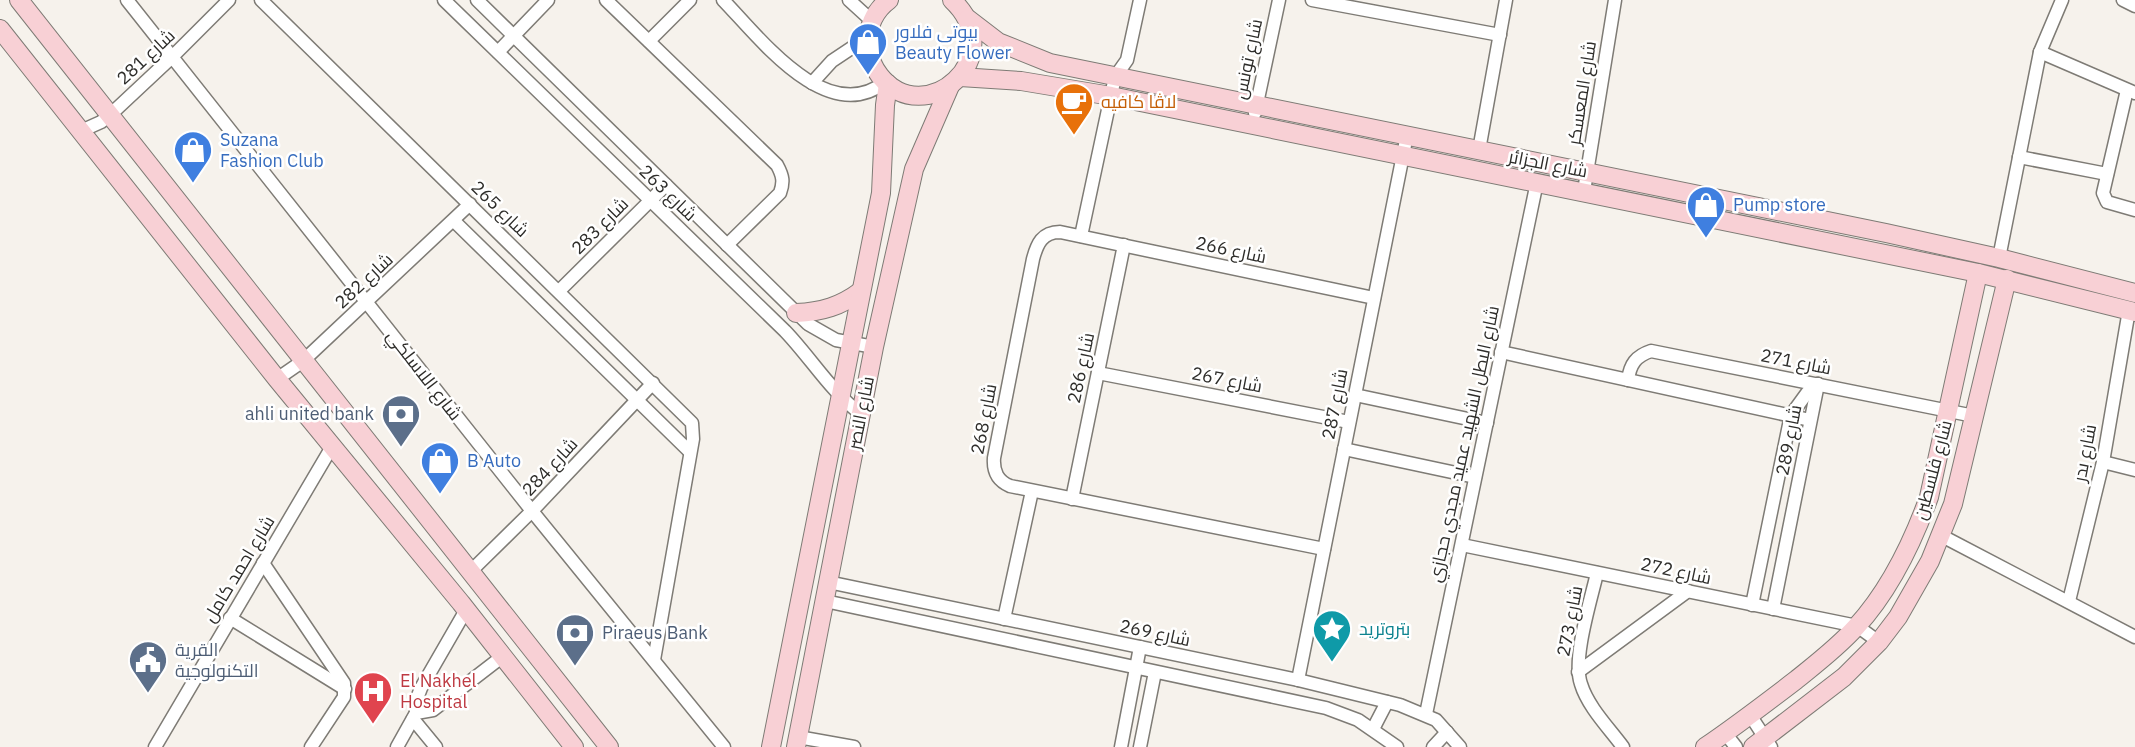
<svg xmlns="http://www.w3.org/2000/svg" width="2135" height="747" viewBox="0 0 2135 747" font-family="'IBM Plex Sans',Cairo,sans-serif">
  <rect width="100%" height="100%" fill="#f6f2ec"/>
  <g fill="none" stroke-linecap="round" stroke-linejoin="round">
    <g stroke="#7e7b75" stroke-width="15">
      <g id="street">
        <path d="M 127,0 L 532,511 L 724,747"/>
        <path d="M 261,0 L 692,423 L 693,439 L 654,660"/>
        <path d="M 444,0 L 785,331 C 811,358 831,392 861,414"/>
        <path d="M 477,0 L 808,324 L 836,340 L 874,347"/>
        <path d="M 606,0 L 777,165 C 783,176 784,182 780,193 L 727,245"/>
        <path d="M 723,0 C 759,37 827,128 885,82"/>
        <path d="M 849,0 L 872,21"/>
        <path d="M 1312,0 L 1500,35"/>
        <path d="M 2123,0 L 2135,6"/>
        <path d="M 649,41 L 690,0"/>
        <path d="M 498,52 L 548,0"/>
        <path d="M 2040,52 L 2135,93"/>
        <path d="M 812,83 L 832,61 L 868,37"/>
        <path d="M 2127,90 L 2103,193 L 2107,202 L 2135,210"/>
        <path d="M 1255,113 L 1279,0"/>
        <path d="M 81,131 L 101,122 L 110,115 L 172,57 L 229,0"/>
        <path d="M 1479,150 L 1506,0"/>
        <path d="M 2019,157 L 2107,174"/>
        <path d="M 1584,191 L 1615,0"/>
        <path d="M 454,221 L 690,452"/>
        <path d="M 1081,236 L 1115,77 L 1127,60 L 1140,0"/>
        <path d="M 1999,258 L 2040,52 L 2062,0"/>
        <path d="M 559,291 L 666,185"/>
        <path d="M 1501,352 L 1810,420"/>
        <path d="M 1098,373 L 1349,422"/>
        <path d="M 277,379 L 303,361 L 470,204"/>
        <path d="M 1628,380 C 1630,364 1636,356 1651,351 L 1974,416"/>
        <path d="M 1355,395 L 1487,423"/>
        <path d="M 1344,449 L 1475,477"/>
        <path d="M 2103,462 L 2135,470"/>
        <path d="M 1072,499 L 1124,245"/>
        <path d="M 1942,536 L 2135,637"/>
        <path d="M 1462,545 L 1857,626 L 1879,642"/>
        <path d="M 1324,549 L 1010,486 C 998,481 993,472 994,458 L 1033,259 C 1037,244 1042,232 1060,232 L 1374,298"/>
        <path d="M 263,563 L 344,683 L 344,697 L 311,747"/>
        <path d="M 470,572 L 532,511 L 653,383"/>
        <path d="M 1597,573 C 1591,600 1572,659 1581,684 C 1588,707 1609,728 1623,747"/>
        <path d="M 828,582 L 1298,680 L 1400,705 L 1436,720 L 1460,747"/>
        <path d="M 825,601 L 1326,708 L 1358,720 L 1397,747"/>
        <path d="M 2069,601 L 2103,462 L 2129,310"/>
        <path d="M 1752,605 L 1791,415 L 1807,393 L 1818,384"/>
        <path d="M 1773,609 L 1818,384"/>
        <path d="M 230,618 L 345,689"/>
        <path d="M 1004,619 L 1032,491"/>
        <path d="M 1578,672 L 1688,591"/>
        <path d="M 1298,680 L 1407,135"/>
        <path d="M 416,713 L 433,710 L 503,656"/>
        <path d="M 1426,714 L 1537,182"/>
        <path d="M 1750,715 L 1771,747"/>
        <path d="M 413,719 L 436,747"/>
        <path d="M 1373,729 L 1387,702"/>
        <path d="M 1725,733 L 1736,747"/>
        <path d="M 798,737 L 854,747"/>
        <path d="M 155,747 L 333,445"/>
        <path d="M 397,747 L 416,713 L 416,701 L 421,688 L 466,610"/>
        <path d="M 1121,747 L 1140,647"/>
        <path d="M 1140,747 L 1155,672"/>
        <path d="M 1433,747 L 1447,732"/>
      </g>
    </g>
    <g stroke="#7e7b75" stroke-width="20">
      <g id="secondary">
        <path d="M 19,0 L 609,747"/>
        <path d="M 889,0 C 874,11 867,28 868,47 C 869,58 873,67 880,76 C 925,132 1012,57 952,0"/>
        <path d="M 968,19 L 998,42 L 1050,63 L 1886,233 L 1999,258 L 2135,293"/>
        <path d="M 0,29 L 277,379 L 461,603 L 574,747"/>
        <path d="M 960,77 L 1021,81 L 1111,96 L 1978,273 L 2135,312"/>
        <path d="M 796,313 C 822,312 841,306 861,291"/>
        <path d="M 771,747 L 881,193 L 885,105 L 888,84"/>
        <path d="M 796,747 L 874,347 L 914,169 L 950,86"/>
        <path d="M 1705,747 C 1736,726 1766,703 1796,680 C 1817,663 1838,647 1856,627 C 1890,590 1912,544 1929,497 L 1978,273"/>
        <path d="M 1753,747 L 1844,677 L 1879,642 L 1898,617 L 1930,561 L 1953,504 L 2007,279"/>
      </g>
    </g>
    <use href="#street" stroke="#fff" stroke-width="12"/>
    <use href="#secondary" stroke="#f8d0d5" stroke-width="18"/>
  </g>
  <defs>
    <g id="shop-pin" transform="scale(2.0125)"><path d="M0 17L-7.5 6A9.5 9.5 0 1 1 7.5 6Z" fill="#3f7fe0" stroke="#fff"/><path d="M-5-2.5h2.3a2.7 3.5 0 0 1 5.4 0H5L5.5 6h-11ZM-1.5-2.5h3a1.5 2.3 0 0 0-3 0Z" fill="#fff"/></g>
    <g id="cafe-pin" transform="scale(2.0125)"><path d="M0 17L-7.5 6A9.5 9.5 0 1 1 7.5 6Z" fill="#e8710a" stroke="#fff"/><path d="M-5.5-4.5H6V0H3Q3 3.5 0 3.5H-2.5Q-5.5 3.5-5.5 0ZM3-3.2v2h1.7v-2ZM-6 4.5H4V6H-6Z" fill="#fff"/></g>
    <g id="bank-pin" transform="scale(2.0125)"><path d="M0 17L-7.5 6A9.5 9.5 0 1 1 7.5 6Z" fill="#5c6f8a" stroke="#fff"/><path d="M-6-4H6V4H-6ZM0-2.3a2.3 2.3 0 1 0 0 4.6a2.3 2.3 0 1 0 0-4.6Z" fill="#fff"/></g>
    <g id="sight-pin" transform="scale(2.0125)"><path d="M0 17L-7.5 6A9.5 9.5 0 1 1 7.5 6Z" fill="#0f9aa8" stroke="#fff"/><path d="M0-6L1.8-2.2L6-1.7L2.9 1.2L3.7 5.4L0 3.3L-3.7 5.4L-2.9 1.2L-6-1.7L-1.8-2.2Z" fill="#fff"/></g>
    <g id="civic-pin" transform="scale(2.0125)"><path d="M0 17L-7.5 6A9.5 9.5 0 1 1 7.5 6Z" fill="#5c6f8a" stroke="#fff"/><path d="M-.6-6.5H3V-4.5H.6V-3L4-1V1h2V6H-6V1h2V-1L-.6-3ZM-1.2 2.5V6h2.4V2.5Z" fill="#fff"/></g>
    <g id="hospital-pin" transform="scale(2.0125)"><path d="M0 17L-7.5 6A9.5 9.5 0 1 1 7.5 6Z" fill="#e0444e" stroke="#fff"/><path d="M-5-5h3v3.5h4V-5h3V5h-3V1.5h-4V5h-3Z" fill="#fff"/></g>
  </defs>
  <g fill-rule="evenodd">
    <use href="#shop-pin" x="868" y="42"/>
    <use href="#cafe-pin" x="1074" y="102"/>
    <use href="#shop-pin" x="193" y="150"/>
    <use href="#shop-pin" x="1706" y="205"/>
    <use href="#bank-pin" x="401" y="414"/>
    <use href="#shop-pin" x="440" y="461"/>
    <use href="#sight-pin" x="1332" y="629"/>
    <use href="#bank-pin" x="575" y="633"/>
    <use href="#civic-pin" x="148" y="660"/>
    <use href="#hospital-pin" x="373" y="691"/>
  </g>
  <g text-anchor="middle" stroke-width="5" stroke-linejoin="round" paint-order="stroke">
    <g font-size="18" fill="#366cbe" stroke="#fff" text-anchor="start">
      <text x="895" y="38">بيوتى فلاور<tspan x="895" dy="21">Beauty Flower</tspan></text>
      <text x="220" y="146">Suzana<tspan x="220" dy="21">Fashion Club</tspan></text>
      <text x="1733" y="211">Pump store</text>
      <text x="467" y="467">B Auto</text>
    </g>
    <g font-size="18" fill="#2e2d2a" stroke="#fff">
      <text transform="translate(146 57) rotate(-43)" y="6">شارع 281</text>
      <text transform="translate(1248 59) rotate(-78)" y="6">شارع تونس</text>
      <text transform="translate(1582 93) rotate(-81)" y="6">شارع المعسكر</text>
      <text transform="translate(1548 164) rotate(11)" y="6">شارع الجزائر</text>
      <text transform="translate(668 193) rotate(44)" y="6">شارع 263</text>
      <text transform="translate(500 209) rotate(44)" y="6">شارع 265</text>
      <text transform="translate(600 226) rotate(-45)" y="6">شارع 283</text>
      <text transform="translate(1231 250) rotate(12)" y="6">شارع 266</text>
      <text transform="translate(364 281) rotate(-43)" y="6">شارع 282</text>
      <text transform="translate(1796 362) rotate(11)" y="6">شارع 271</text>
      <text transform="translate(1081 368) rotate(-78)" y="6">شارع 286</text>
      <text transform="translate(424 375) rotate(52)" y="6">شارع اللاسلكي</text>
      <text transform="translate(1227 380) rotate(11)" y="6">شارع 267</text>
      <text transform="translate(1335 404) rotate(-79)" y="6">شارع 287</text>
      <text transform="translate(861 413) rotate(-79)" y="6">شارع النصر</text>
      <text transform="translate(984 419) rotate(-79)" y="6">شارع 268</text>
      <text transform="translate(1789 440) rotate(-79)" y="6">شارع 289</text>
      <text transform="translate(1464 444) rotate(-78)" y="6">شارع البطل الشهيد عميد مجدي حجازي</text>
      <text transform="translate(2085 453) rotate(-79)" y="6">شارع بدر</text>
      <text transform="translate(550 467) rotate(-47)" y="6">شارع 284</text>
      <text transform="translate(1933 470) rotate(-75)" y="6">شارع فلسطين</text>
      <text transform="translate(239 569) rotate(-59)" y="6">شارع احمد كامل</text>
      <text transform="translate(1676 571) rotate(12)" y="6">شارع 272</text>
      <text transform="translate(1570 621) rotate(-79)" y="6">شارع 273</text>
      <text transform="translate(1155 633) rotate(12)" y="6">شارع 269</text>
    </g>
    <g font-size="18" fill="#c56008" stroke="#fff" text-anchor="start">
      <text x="1101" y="108">لاڤا كافيه</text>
    </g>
    <g font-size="18" fill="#4e5e75" stroke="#fff" text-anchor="start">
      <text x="374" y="420" text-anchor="end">ahli united bank</text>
      <text x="602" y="639">Piraeus Bank</text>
      <text x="175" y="656">القرية<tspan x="175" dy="21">التكنولوجية</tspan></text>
    </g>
    <g font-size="18" fill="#0d838f" stroke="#fff" text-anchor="start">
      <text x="1359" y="635">بتروتريد</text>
    </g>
    <g font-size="18" fill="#be3a42" stroke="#fff" text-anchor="start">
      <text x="400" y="687">El Nakhel<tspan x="400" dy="21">Hospital</tspan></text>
    </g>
  </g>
</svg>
